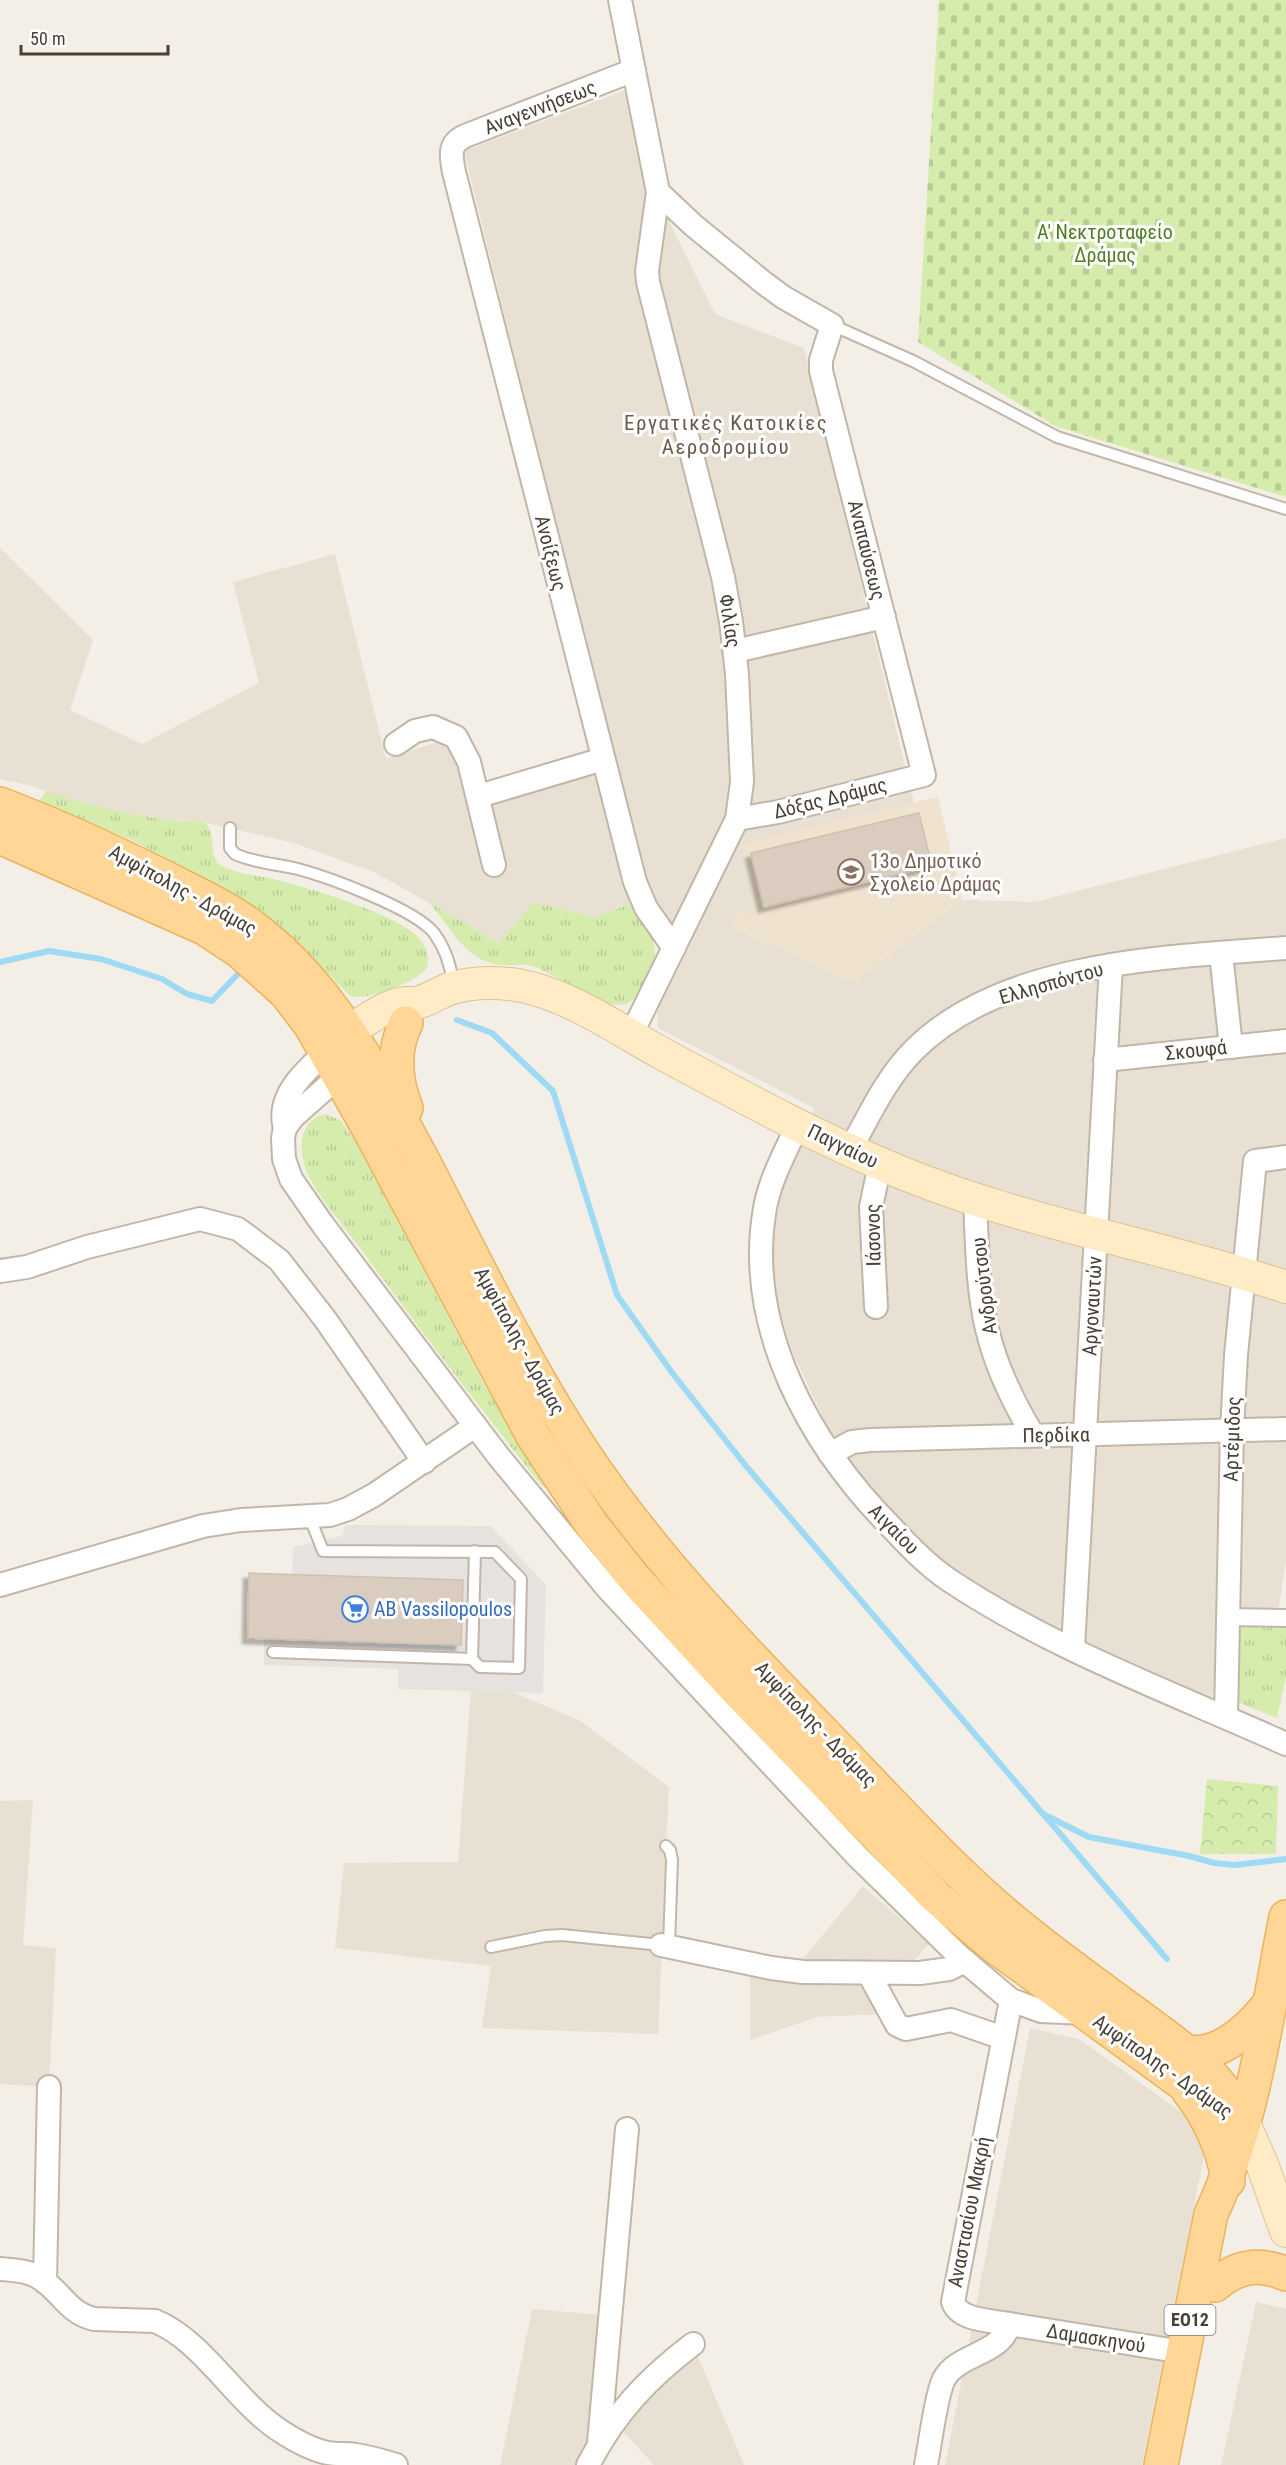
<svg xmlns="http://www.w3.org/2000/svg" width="1286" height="2465" viewBox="0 0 1286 2465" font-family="'Roboto Condensed',sans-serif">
  <defs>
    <pattern id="grass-tufts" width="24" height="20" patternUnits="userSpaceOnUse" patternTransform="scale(1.5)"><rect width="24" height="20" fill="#d5ecac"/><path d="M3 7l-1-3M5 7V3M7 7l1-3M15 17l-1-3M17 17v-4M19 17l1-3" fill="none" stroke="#b8cb95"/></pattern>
    <pattern id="cemetery-stones" width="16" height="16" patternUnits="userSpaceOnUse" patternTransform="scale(1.5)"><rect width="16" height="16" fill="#d5ecac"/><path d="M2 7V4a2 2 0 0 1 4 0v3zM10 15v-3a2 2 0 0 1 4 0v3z" fill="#b8cb95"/></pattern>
    <pattern id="park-crowns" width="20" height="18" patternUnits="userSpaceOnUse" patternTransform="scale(1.5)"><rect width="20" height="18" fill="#d5ecac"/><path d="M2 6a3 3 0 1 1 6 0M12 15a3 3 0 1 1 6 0" fill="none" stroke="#b8cb95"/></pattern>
    <filter id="shadow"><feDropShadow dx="-5.5" dy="5.5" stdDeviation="1.5" flood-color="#0004"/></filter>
  </defs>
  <rect width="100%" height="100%" fill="#f4efe6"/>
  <g fill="#e9e0d4">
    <path d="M 631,88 L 649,172 L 645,205 L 665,213 L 715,314 L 804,348 L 914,803 L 938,797 L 962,900 L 1034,902 L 1286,838 L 1286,1561 L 1278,1612 L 1216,1611 L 1214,1696 L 1193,1691 L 1086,1646 L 960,1574 L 911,1534 L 861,1480 L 827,1426 L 791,1349 L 774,1291 L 770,1246 L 772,1215 L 814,1108 L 658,1028 L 657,1011 L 694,938 L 668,925 L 650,897 L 594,917 L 533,902 L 499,943 L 376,873 L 294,843 L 198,821 L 168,820 L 120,813 L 84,805 L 32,786 L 0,779 L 0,548 L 93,640 L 70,710 L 142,744 L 259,683 L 233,582 L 335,554 L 386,759 L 446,739 L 462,763 L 471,806 L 615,764 L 464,151 Z"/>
    <path d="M 471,1691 L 512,1692 L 579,1720 L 669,1787 L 658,2034 L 482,2028 L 491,1966 L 335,1948 L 344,1863 L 458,1862 Z"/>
    <path d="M 33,1800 L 23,1945 L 56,1948 L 49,2087 L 0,2084 L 0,1801 Z"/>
    <path d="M 863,1886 L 929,1944 L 911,1964 L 859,1965 L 885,2014 L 817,2017 L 750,2040 L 750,1972 L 787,1978 Z"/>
    <path d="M 1030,2028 L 1079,2039 L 1191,2119 L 1205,2138 L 1203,2161 L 1142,2465 L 945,2465 Z"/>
    <path d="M 1256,2302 L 1286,2309 L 1286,2465 L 1221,2465 Z"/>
    <path d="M 532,2309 L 604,2315 L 596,2418 L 577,2465 L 500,2465 Z"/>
    <path d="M 696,2352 L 744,2465 L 654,2465 L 619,2427 L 632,2409 Z"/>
  </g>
  <path fill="#efe3cf" d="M 938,797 L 962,900 L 854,983 L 730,927 L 738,910 L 756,917 L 742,844 Z"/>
  <g fill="url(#grass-tufts)">
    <path d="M 46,791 C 87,805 126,814 168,820 C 181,822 193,820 205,822 C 216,833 209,852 218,864 C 237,875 260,875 281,881 C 313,889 394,914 417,936 C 426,944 431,958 426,969 C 414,983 368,1001 350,996 L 290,935 L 266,916 L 136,842 L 39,801 Z"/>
    <path d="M 428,902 L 499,943 L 533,902 L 594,917 L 634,903 L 653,940 L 656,959 L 637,997 L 627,1004 L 612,1005 L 533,966 C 522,963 512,966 500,965 C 463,960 451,926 428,902 Z"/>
    <path d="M 325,1114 L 340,1120 L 357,1144 L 484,1384 L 547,1489 L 541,1485 C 482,1410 423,1334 366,1256 C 350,1233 316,1195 306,1170 C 298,1148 299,1120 325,1114 Z"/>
    <path d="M 1237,1623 L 1286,1626 L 1286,1677 L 1277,1718 L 1237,1702 Z"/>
  </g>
  <path fill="url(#cemetery-stones)" d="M 939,0 L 1286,0 L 1286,497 L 1055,426 L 918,342 Z"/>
  <path fill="url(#park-crowns)" d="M 1207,1779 L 1278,1786 L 1276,1854 L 1200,1854 Z"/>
  <path fill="#e5e2df" d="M 345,1525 L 491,1526 L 546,1585 L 543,1693 L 398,1689 L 398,1669 L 264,1665 L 264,1638 L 461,1644 L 463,1580 L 292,1575 L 293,1547 L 342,1536 Z"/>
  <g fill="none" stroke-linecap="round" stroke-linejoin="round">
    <g stroke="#9fdaf5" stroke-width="6">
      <path d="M 0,962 L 49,951 L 101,959 L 162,979 L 187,994 L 212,1001 L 237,975"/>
      <path d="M 457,1020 L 492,1033 L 553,1091 L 617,1295 L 673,1374 L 746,1466 L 1043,1814 L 1089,1837 L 1189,1856 L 1214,1863 L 1235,1865 L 1286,1859"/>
      <path d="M 1045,1816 L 1167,1959"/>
    </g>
  </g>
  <g fill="#daccbe" stroke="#d2c0ae" stroke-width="1.5" filter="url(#shadow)">
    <path d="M 919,813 L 932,866 L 764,907 L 751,853 Z"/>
    <path d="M 249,1573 L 463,1580 L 461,1645 L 248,1638 Z"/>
  </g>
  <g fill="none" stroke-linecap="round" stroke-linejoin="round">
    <g stroke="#c1b6a8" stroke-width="14">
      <g id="service">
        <path d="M 832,325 L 913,361 L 1057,437 L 1286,509"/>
        <path d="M 230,828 L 230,848 L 235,854 C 254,863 278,864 298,869 C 328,877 415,909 434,933 C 445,948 451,966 453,984"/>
        <path d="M 273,1652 L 472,1659 L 480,1667 L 519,1668 L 521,1579 L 495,1552 L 323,1551 L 310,1518"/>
        <path d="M 472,1659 L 475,1551"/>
        <path d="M 666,1846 L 670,1850 L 672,1860 L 669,1946"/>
        <path d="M 491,1947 L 545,1936 L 562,1935 L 661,1945"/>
      </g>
    </g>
    <g stroke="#c1b6a8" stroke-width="20">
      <path id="pedestrian" d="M 1228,1617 L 1286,1618"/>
    </g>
    <g stroke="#c1b6a8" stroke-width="26">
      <g id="minor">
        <path d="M 620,0 L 658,192 L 693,225 L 764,283 L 783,297 L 832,325 L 821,360 L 821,371 L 924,775 L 778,812 L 737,819"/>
        <path d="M 634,70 L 465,136 C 448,144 451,155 454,172 L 635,882 L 646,908 L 674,948"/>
        <path d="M 735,651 L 884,617"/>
        <path d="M 396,744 L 415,731 L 433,727 L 456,737 L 469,762 L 494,865"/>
        <path d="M 479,796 L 603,759"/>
        <path d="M 1221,953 L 1231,1047"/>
        <path d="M 631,1035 L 737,819 L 742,782 L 737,674 L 731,621 L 723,577 L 648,282 L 647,271 L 658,192"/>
        <path d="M 1105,1060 L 1286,1041"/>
        <path d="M 338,1077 L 293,1117 L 285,1128 L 283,1138 L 284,1159 L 291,1179 L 323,1225 L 499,1457 L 608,1589 L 856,1855 L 960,1957 L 1011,2000"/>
        <path d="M 798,1124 C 786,1151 770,1179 765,1208 C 744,1328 810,1445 892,1528 C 909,1546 928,1566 949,1580 C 1052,1649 1173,1693 1286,1744"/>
        <path d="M 285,1128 C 276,1097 304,1072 326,1052"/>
        <path d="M 850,1150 C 869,1116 886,1078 914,1050 C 1003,961 1168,957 1286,948"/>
        <path d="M 975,1199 C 977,1242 977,1287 987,1329 C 996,1367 1013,1402 1033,1435"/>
        <path d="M 0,1271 L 27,1267 L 87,1247 L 200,1219 L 238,1229 L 279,1260 L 325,1319 L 424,1462"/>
        <path d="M 876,1307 L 871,1207 L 880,1164"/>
        <path d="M 830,1454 L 852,1442 L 870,1440 L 1286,1429"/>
        <path d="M 0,1585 L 203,1526 L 241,1520 L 330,1515 L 348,1509 L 374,1495 L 475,1426"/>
        <path d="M 1073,1648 L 1111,965"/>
        <path d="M 1226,1717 L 1232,1430 L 1236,1355 L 1255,1161 L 1286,1157"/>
        <path d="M 661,1945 L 771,1968 L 803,1972 L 920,1973 L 949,1969 L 965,1961"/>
        <path d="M 869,1974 L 897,2025 L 906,2029 L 951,2020 L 1003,2038"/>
        <path d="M 0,2269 C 12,2270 26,2270 38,2277 C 61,2290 66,2312 94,2319 L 155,2321 C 204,2341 236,2403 282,2432 C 296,2441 313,2450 328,2453 C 338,2455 347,2453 356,2455 C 370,2457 383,2461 396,2465"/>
        <path d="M 45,2282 L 49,2087"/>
        <path d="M 1009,2324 L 1183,2352"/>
        <path d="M 599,2443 L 627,2129"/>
        <path d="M 588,2465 C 615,2413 647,2379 693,2344"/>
        <path d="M 926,2465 C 930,2445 936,2395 944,2379 C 958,2353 1002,2355 1009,2324 C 990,2320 960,2321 953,2302 L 1011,2000 L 1041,2011 L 1087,2013"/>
      </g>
    </g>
    <g stroke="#dbc295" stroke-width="34">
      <g id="secondary">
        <path d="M 330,1048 C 350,1032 370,1014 395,1005 C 403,1002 412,1004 420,1002 C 430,999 439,993 449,989 C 467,983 491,982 510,984 C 562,990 616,1028 661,1053 C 732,1091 804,1131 879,1163 C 1009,1221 1152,1242 1286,1287"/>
        <path d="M 1243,2121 L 1262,2164 L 1286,2231"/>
      </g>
    </g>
    <g stroke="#ecb35d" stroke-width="36">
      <g id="primary">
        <path d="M 0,804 C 58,826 114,852 170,880 C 199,895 232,910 258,931 C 333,989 376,1074 420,1155 C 472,1254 520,1356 581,1449 C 659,1568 763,1669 861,1772 C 915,1828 967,1885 1028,1933 C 1064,1962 1102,1989 1140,2017 C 1183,2049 1218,2071 1243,2121"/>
        <path d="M 0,837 L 204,928 L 239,951 L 286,993 L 311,1026 L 371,1133 L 533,1436 L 592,1525 L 634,1578 L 735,1688 L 936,1897 L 993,1945 L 1205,2100 L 1241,2120"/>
        <path d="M 406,1108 C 395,1080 392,1051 406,1023"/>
        <path d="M 1188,2052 C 1222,2057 1251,2027 1270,2003"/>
        <path d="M 1189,2092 C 1208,2115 1224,2150 1228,2181"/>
        <path d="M 1215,2285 C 1237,2266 1259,2262 1286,2274"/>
        <path d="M 1161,2465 L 1211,2214 C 1253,2125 1267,2013 1286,1917"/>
      </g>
    </g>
    <use href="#service" stroke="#fff" stroke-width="10"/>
    <use href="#pedestrian" stroke="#fff" stroke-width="16"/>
    <use href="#minor" stroke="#fff" stroke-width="22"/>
    <use href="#secondary" stroke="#ffecc6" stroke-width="32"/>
    <use href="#primary" stroke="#ffd695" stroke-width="33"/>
  </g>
  <defs>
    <g id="school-ring" transform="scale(1.35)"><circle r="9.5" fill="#fff" stroke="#8d6e63" stroke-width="1.5"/><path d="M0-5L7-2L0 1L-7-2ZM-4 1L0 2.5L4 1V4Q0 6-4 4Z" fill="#8d6e63"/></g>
    <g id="supermarket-ring" transform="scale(1.35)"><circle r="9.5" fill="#fff" stroke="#3f7fe0" stroke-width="1.5"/><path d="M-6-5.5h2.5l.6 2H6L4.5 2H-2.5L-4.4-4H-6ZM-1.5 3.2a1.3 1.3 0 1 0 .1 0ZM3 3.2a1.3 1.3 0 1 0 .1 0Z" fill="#3f7fe0"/></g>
  </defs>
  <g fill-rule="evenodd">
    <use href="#school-ring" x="851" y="872"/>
    <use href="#supermarket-ring" x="355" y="1609"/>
  </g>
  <g text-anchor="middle" stroke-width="6" stroke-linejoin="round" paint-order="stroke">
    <rect fill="#fff" stroke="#7f7972" stroke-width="1.5" x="1164.5" y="2305" width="51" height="30" rx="4.5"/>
    <g font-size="18" font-weight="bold" fill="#483f35">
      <text x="1190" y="2326">ΕΟ12</text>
    </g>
    <g font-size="20" fill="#483f35" stroke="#fff">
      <text transform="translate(540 107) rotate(-21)" y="7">Αναγεννήσεως</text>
      <text transform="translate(867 550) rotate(76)" y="7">Αναπαύσεως</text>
      <text transform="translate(551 553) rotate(76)" y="7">Ανοίξεως</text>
      <text transform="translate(730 621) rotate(81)" y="7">Φιλίας</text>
      <text transform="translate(830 798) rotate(-14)" y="7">Δόξας Δράμας</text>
      <text transform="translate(183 890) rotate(29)" y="7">Αμφίπολης - Δράμας</text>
      <text transform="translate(1051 983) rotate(-16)" y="7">Ελλησπόντου</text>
      <text transform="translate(1196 1050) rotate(-6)" y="7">Σκουφά</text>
      <text transform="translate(843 1146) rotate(26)" y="7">Παγγαίου</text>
      <text transform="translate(873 1235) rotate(-91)" y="7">Ιάσονος</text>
      <text transform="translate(984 1286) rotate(-97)" y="7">Ανδρούτσου</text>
      <text transform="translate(1092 1306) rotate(-87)" y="7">Αργοναυτών</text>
      <text transform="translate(520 1341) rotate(61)" y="7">Αμφίπολης - Δράμας</text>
      <text transform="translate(1056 1435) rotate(-1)" y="7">Περδίκα</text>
      <text transform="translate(1232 1439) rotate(-88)" y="7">Αρτέμιδος</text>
      <text transform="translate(894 1529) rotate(45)" y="7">Αιγαίου</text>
      <text transform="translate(816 1724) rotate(46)" y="7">Αμφίπολης - Δράμας</text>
      <text transform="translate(1163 2066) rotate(35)" y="7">Αμφίπολης - Δράμας</text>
      <text transform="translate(969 2212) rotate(-79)" y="7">Αναστασίου Μακρή</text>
      <text transform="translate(1096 2338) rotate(9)" y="7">Δαμασκηνού</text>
    </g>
    <g font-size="20" fill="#4f7e24" stroke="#fff">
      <text x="1105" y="239">Α' Νεκτροταφείο<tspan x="1105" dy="23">Δράμας</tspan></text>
    </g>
    <g font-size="20" fill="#785e54" stroke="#fff" text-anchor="start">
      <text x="870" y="868">13ο Δημοτικό<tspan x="870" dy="23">Σχολείο Δράμας</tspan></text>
    </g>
    <g font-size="20" fill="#366cbe" stroke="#fff" text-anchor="start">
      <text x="374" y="1616">AB Vassilopoulos</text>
    </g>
    <g font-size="21" letter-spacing="1.5" fill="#6b5b4b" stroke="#fff">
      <text x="726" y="430">Εργατικές Κατοικίες<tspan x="726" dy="24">Αεροδρομίου</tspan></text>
    </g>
  </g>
  <path d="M21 45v9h147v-9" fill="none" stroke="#483f35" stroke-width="3"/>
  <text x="30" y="45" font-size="18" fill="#483f35" stroke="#ffffff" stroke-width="4.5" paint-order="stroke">50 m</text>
</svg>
